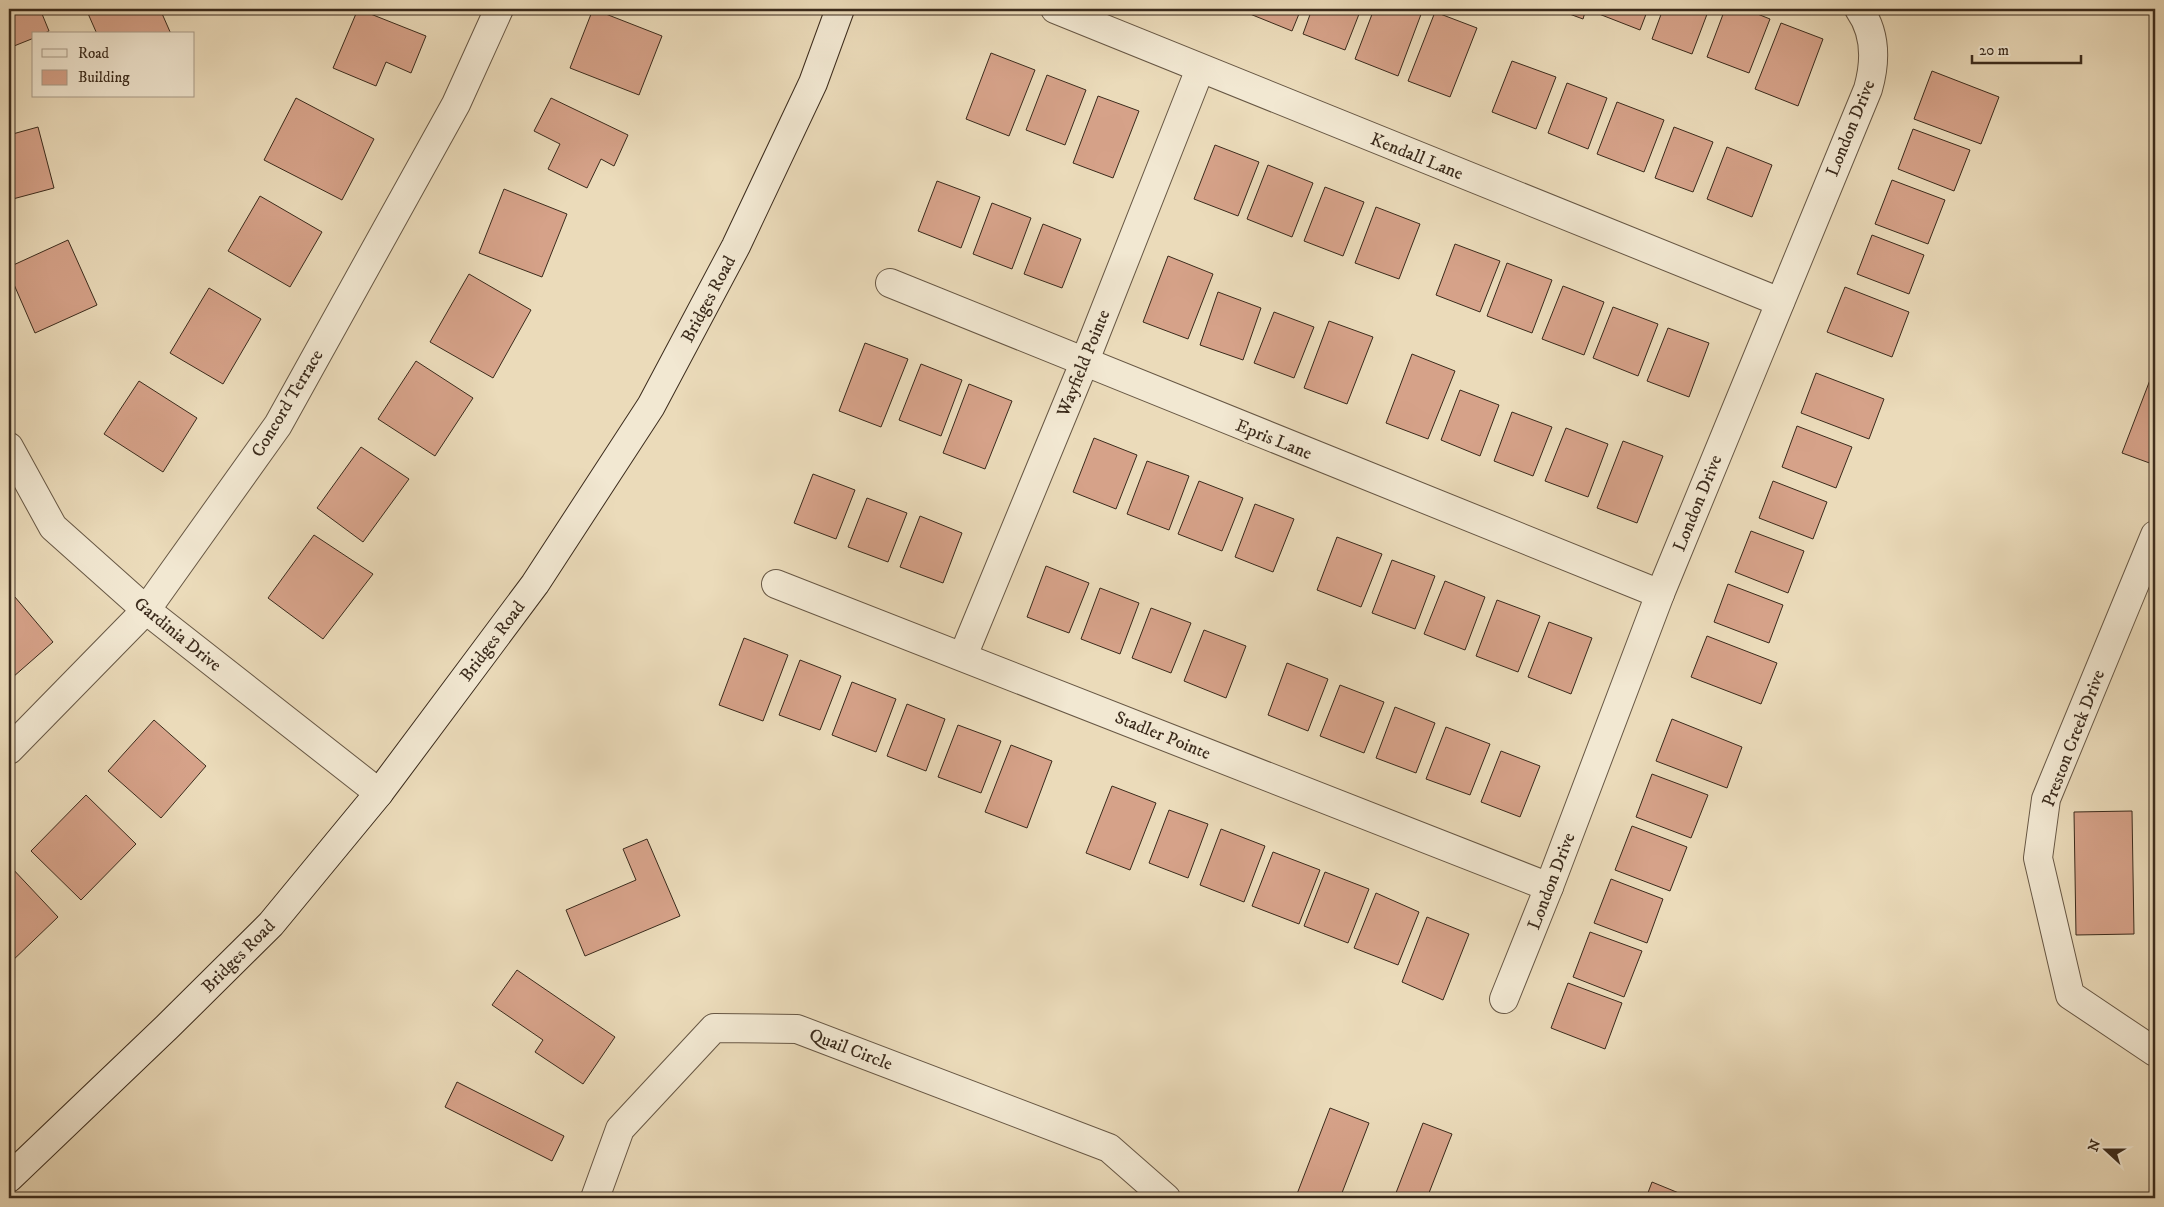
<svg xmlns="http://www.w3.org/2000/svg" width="2164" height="1207" viewBox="0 0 2164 1207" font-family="'IM FELL DW Pica',serif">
  <rect width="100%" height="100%" fill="#ebdbba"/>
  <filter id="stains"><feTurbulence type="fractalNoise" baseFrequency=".004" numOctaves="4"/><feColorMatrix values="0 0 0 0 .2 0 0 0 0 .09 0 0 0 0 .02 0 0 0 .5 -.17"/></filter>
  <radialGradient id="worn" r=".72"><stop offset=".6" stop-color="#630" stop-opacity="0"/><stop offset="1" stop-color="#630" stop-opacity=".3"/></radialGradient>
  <g fill="#d6a289" stroke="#3b2b1c">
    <path d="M 9,9 L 40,9 L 49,31 L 43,34 L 34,34 L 34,38 L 9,48 Z"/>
    <path d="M 86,9 L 160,9 L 171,34 L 97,34 Z"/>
    <path d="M 358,9 L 426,36 L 411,73 L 386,62 L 376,86 L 333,68 Z"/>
    <path d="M 593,9 L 662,36 L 639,95 L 570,68 Z"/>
    <path d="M 1252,9 L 1301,9 L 1292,31 L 1250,14 Z"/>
    <path d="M 1312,9 L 1361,9 L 1345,50 L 1303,34 Z"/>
    <path d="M 1374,9 L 1423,9 L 1398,76 L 1355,59 Z"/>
    <path d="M 1556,9 L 1586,9 L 1583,19 Z"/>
    <path d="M 1601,9 L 1648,9 L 1640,30 L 1599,14 Z"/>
    <path d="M 1663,9 L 1709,9 L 1692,54 L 1652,39 Z"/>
    <path d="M 1725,9 L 1745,9 L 1770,19 L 1749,73 L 1707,57 Z"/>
    <path d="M 1435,12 L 1477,28 L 1450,97 L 1408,81 Z"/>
    <path d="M 1781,23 L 1823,39 L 1798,106 L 1755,89 Z"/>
    <path d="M 991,53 L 1035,70 L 1009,136 L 966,119 Z"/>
    <path d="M 1512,61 L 1556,77 L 1536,129 L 1492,112 Z"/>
    <path d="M 1932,71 L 1999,97 L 1981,144 L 1914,119 Z"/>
    <path d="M 1047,75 L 1086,90 L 1065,145 L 1026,130 Z"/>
    <path d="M 1567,83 L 1607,98 L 1588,149 L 1548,133 Z"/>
    <path d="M 1098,96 L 1139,111 L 1113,178 L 1073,163 Z"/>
    <path d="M 296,98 L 374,139 L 342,200 L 264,160 Z"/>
    <path d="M 551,98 L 628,135 L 614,166 L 601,159 L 587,188 L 548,169 L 560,144 L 534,131 Z"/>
    <path d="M 1617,102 L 1664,120 L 1644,172 L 1597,154 Z"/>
    <path d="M 38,127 L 54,188 L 9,200 L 9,135 Z"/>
    <path d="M 1674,127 L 1713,142 L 1693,192 L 1655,178 Z"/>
    <path d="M 1913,129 L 1970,150 L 1954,191 L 1898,169 Z"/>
    <path d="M 1215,145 L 1259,162 L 1238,216 L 1194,199 Z"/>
    <path d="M 1727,147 L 1772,165 L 1752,217 L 1707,199 Z"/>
    <path d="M 1268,165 L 1313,183 L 1292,237 L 1247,219 Z"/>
    <path d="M 1892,180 L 1945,200 L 1928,244 L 1875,224 Z"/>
    <path d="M 937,181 L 980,197 L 961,248 L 918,231 Z"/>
    <path d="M 1325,187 L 1364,202 L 1343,256 L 1304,241 Z"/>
    <path d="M 504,189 L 567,214 L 542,277 L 479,253 Z"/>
    <path d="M 260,196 L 322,232 L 290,287 L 228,251 Z"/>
    <path d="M 992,203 L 1031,218 L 1012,269 L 973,254 Z"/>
    <path d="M 1376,207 L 1420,224 L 1399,279 L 1355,263 Z"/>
    <path d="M 1043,224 L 1081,239 L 1062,288 L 1024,274 Z"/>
    <path d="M 1872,235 L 1924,255 L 1909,294 L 1857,274 Z"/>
    <path d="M 68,240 L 97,305 L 35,333 L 9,273 L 9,267 Z"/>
    <path d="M 1455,244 L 1500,261 L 1480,312 L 1436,295 Z"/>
    <path d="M 1168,256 L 1213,274 L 1188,339 L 1143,322 Z"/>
    <path d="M 1507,263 L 1552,280 L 1532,333 L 1487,316 Z"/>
    <path d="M 469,274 L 531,310 L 493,378 L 430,342 Z"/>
    <path d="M 1563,286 L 1604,302 L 1584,355 L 1542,339 Z"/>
    <path d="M 1845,287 L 1909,312 L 1892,357 L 1827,332 Z"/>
    <path d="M 209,288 L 261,319 L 223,384 L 170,353 Z"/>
    <path d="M 1218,292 L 1261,308 L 1243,360 L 1200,345 Z"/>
    <path d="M 1613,307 L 1658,324 L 1638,376 L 1593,358 Z"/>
    <path d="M 1274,312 L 1314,327 L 1294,378 L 1254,363 Z"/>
    <path d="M 1329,321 L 1373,337 L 1347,404 L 1304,388 Z"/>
    <path d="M 1668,328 L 1709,343 L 1689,397 L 1647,381 Z"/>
    <path d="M 865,343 L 908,359 L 881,427 L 839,411 Z"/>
    <path d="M 1412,354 L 1455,371 L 1428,439 L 1386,423 Z"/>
    <path d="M 416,361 L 473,398 L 435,456 L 378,419 Z"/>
    <path d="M 921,364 L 962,380 L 941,436 L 899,420 Z"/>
    <path d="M 2155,367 L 2155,465 L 2122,453 Z"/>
    <path d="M 1816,373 L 1884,399 L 1869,439 L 1801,413 Z"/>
    <path d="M 139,381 L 197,418 L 163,472 L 104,434 Z"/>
    <path d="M 969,384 L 1012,401 L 985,469 L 943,453 Z"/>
    <path d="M 1460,390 L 1499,405 L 1480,456 L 1441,440 Z"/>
    <path d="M 1512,412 L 1552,427 L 1533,476 L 1494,461 Z"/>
    <path d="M 1797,426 L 1852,447 L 1836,488 L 1782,467 Z"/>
    <path d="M 1566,428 L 1608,444 L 1588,497 L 1545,481 Z"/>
    <path d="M 1094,438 L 1137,455 L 1116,509 L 1073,492 Z"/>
    <path d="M 1623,441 L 1663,456 L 1637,523 L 1597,508 Z"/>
    <path d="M 361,447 L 409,479 L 363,542 L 317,508 Z"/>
    <path d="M 1147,461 L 1189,476 L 1169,530 L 1127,514 Z"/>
    <path d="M 813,474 L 855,490 L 836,539 L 794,523 Z"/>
    <path d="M 1199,481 L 1243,498 L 1222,551 L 1178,534 Z"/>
    <path d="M 1773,481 L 1827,502 L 1813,539 L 1759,518 Z"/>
    <path d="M 867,498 L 907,513 L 888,562 L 848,547 Z"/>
    <path d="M 1255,504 L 1294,519 L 1273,572 L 1235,557 Z"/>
    <path d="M 920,516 L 962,533 L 943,583 L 900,567 Z"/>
    <path d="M 1751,531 L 1804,551 L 1788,593 L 1735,572 Z"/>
    <path d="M 314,535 L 373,574 L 323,639 L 268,598 Z"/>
    <path d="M 1337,537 L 1382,554 L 1361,607 L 1317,590 Z"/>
    <path d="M 1392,560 L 1435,576 L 1415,629 L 1372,613 Z"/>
    <path d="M 1046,566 L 1089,583 L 1069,633 L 1027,617 Z"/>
    <path d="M 1445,581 L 1485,597 L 1465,650 L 1424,634 Z"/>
    <path d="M 1728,584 L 1783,605 L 1769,643 L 1714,622 Z"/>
    <path d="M 1100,588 L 1139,603 L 1120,654 L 1081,639 Z"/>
    <path d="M 9,590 L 53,642 L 13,677 L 9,672 Z"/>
    <path d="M 1497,600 L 1540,616 L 1518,672 L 1476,656 Z"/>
    <path d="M 1151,608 L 1191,623 L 1171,673 L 1132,658 Z"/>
    <path d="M 1549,622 L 1592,638 L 1571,694 L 1528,677 Z"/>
    <path d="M 1204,630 L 1246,646 L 1226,698 L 1184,681 Z"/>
    <path d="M 1707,636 L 1777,663 L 1761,704 L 1691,677 Z"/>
    <path d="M 744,638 L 788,655 L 763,721 L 719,705 Z"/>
    <path d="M 800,660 L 841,676 L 820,730 L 779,715 Z"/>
    <path d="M 1287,663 L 1328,679 L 1308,731 L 1268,715 Z"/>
    <path d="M 852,682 L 896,699 L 876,752 L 832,735 Z"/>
    <path d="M 1340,685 L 1384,702 L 1364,753 L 1320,736 Z"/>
    <path d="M 907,704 L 945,719 L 926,771 L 887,756 Z"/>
    <path d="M 1395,707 L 1435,723 L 1416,773 L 1376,758 Z"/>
    <path d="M 1672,719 L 1742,747 L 1727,788 L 1656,761 Z"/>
    <path d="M 154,720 L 206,766 L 161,818 L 108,771 Z"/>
    <path d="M 958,725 L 1001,741 L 981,793 L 938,777 Z"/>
    <path d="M 1446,727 L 1490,744 L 1470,795 L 1426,779 Z"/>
    <path d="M 1011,745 L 1052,761 L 1027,828 L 985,812 Z"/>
    <path d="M 1501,751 L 1540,766 L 1520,817 L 1481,802 Z"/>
    <path d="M 1652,774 L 1708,795 L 1691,838 L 1636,817 Z"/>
    <path d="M 1112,786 L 1156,803 L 1130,870 L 1086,853 Z"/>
    <path d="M 86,795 L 136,844 L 81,900 L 31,851 Z"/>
    <path d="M 1169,810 L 1208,824 L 1188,878 L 1149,863 Z"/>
    <path d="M 2132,811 L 2134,934 L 2076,935 L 2074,812 Z"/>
    <path d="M 1632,826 L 1687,847 L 1670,891 L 1615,870 Z"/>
    <path d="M 1221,829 L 1265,846 L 1244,902 L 1200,885 Z"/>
    <path d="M 647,839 L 680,916 L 585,956 L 566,910 L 636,880 L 623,849 Z"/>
    <path d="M 1273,852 L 1320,870 L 1299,924 L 1252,906 Z"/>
    <path d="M 10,866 L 58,917 L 9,964 L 9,867 Z"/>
    <path d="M 1325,872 L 1369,889 L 1348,943 L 1304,926 Z"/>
    <path d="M 1611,879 L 1663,899 L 1647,943 L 1594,923 Z"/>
    <path d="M 1376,893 L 1419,912 L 1398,965 L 1354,948 Z"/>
    <path d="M 1427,917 L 1469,934 L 1443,1000 L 1402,982 Z"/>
    <path d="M 1590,932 L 1642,951 L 1624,997 L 1573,977 Z"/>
    <path d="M 517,970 L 615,1037 L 583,1084 L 535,1052 L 543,1040 L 492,1005 Z"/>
    <path d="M 1568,983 L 1622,1003 L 1605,1049 L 1551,1028 Z"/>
    <path d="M 457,1082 L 564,1136 L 552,1161 L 445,1107 Z"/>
    <path d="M 1330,1108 L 1369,1123 L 1340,1198 L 1308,1198 L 1297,1194 Z"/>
    <path d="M 1423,1123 L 1452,1134 L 1427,1198 L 1394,1198 Z"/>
    <path d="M 1652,1182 L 1691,1198 L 1646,1198 Z"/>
  </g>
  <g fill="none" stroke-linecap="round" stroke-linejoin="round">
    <g stroke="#675744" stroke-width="30">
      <g id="street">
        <path d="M 1055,9 L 1780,302"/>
        <path d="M 890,283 L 1660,594"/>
        <path d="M 9,447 L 53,527 L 146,610 L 379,793"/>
        <path d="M 2155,535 L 2046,799 L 2038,858 L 2070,995 L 2155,1052"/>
        <path d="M 776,584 L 1549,887"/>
        <path d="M 963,656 L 1084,363 L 1200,69"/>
        <path d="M 9,750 L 146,610 L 278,425 L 456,104 L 499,9"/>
        <path d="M 1504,999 L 1549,887 L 1660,594 L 1868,89 C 1876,61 1876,33 1859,9"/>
        <path d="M 595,1198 L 620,1129 L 714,1028 L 797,1029 L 1109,1148 L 1166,1198"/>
      </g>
    </g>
    <g stroke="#3b2b1c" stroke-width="30">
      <path id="secondary" d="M 9,1178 L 167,1027 L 271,924 L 379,793 L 535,584 L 651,406 L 736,246 L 813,83 L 840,9"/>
    </g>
    <use href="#street" stroke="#f2e8d2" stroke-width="28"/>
    <use href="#secondary" stroke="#f2e8d2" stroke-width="28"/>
  </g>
  <g text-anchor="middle" stroke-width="4.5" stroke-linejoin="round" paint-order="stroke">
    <g font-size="18" fill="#3b2b1c" stroke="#f2e8d2">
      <text transform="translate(1850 128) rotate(-68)" y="6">London Drive</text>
      <text transform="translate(1417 156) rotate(22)" y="6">Kendall Lane</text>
      <text transform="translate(708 299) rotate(-62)" y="6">Bridges Road</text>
      <text transform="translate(1083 363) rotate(-68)" y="6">Wayfield Pointe</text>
      <text transform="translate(287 403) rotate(-59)" y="6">Concord Terrace</text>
      <text transform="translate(1274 439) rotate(22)" y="6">Epris Lane</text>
      <text transform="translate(1697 503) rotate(-68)" y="6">London Drive</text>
      <text transform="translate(178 634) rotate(39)" y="6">Gardinia Drive</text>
      <text transform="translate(492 641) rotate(-53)" y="6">Bridges Road</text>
      <text transform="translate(1163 735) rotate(22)" y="6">Stadler Pointe</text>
      <text transform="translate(2073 738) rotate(-69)" y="6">Preston Creek Drive</text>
      <text transform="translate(1551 881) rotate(-69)" y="6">London Drive</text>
      <text transform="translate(238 956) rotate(-45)" y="6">Bridges Road</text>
      <text transform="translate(851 1049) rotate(21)" y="6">Quail Circle</text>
    </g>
  </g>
  <rect width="2164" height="1207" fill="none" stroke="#ebdbba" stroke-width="30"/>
  <rect x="10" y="10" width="2144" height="1187" fill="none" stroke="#3b2b1c" stroke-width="2.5"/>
  <rect x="15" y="15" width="2134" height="1177" fill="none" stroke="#3b2b1c"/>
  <rect x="32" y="32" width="162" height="65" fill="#f2e8d2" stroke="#a99c89"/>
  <rect x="42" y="49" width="25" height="8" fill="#f2e8d2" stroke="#a99c89"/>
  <text x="78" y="58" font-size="15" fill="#3b2b1c">Road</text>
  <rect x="42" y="70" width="25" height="15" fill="#d6a289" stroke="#a99c89"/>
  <text x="78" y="82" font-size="15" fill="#3b2b1c">Building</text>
  <g transform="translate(2106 1150) rotate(291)" stroke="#f2e8d2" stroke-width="4" paint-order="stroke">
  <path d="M0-4L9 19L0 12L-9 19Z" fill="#3b2b1c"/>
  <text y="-8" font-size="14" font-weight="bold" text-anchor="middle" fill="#3b2b1c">N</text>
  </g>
  <path d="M1972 55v8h109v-8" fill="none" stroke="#3b2b1c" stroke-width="2.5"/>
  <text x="1979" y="55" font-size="15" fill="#3b2b1c" stroke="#f2e8d2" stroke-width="4" paint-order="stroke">20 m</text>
  <rect width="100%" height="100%" filter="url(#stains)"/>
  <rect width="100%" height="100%" fill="url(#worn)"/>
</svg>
